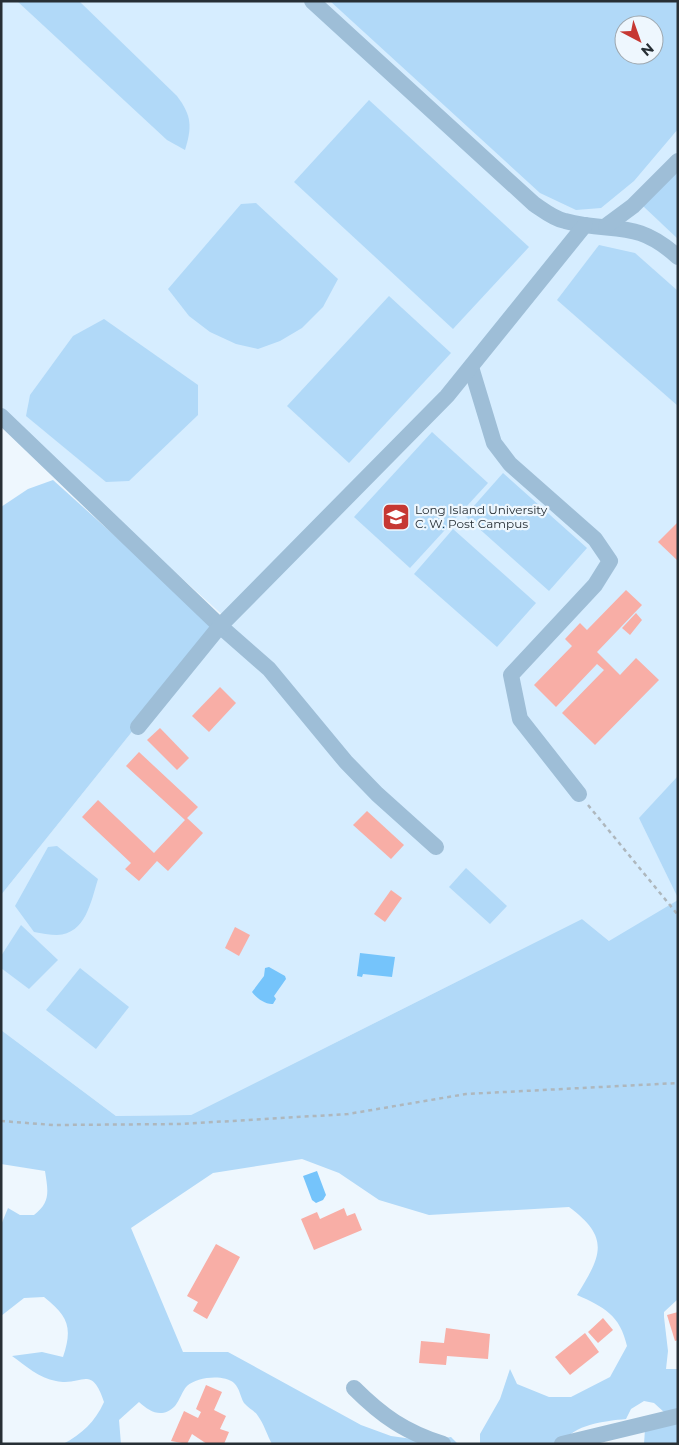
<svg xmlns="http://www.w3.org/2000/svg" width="679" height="1445" viewBox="0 0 679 1445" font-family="Montserrat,sans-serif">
  <rect width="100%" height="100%" fill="#eef7fe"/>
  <path fill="#d6edff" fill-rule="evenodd" d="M 1,1 L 678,1 L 678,1108 L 609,941 L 582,919 L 191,1115 L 116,1116 L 1,1030 L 1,895 L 216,627 L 227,619 L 1,415 ZM 624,25 L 654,25 L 654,55 L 624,55 Z"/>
  <g fill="#b1d9f8" fill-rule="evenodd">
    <path d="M 17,1 L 79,1 L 177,96 C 192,116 192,127 185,150 L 167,140 Z"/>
    <path d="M 330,1 L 678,1 L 678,129 L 634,181 L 601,208 L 576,210 L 540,193 ZM 624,25 L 654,25 L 654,55 L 624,55 Z"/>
    <path d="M 369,100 L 529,247 L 453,329 L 294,182 Z"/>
    <path d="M 678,166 L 678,239 L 643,206 Z"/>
    <path d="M 256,203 L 338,279 L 323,307 L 302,328 L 280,341 L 258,349 L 236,344 L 210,332 L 189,316 L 168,289 L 241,204 Z"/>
    <path d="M 599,245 L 635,253 L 678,291 L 678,406 L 557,300 Z"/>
    <path d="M 389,296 L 451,353 L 349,463 L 287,406 Z"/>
    <path d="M 104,319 L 198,385 L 198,415 L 129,481 L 106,482 L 26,416 L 30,395 L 73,336 Z"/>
    <path d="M 432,432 L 488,483 L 410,568 L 354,517 Z"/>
    <path d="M 503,473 L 587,548 L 549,591 L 465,516 Z"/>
    <path d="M 53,480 L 216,627 L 1,895 L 1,507 L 28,489 Z"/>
    <path d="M 453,529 L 536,603 L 497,647 L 414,574 Z"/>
    <path d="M 678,776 L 678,898 L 639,818 Z"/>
    <path d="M 57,846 L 98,879 C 91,901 86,934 57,935 C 50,935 41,933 34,932 L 15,906 L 48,847 Z"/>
    <path d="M 466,868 L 507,906 L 490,924 L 449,887 Z"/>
    <path d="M 678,900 L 678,1299 L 664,1312 L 664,1317 L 668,1351 L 666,1369 L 678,1369 L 678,1444 L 644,1444 L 645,1429 L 665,1413 L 654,1403 L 644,1401 L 631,1409 L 626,1419 C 606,1421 573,1424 562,1444 L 480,1444 L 480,1434 L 500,1399 L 510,1369 L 517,1384 L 549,1397 L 571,1397 L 610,1377 L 627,1346 C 620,1315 604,1307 577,1295 C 601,1256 611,1238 569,1207 L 429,1215 L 379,1200 L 339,1173 L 302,1159 L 213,1173 L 131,1228 L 183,1352 L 228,1352 L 361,1425 L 391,1436 L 427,1441 L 451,1437 L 458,1444 L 272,1444 C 267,1435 264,1424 258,1416 C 255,1411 248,1408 244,1403 C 240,1396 240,1389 234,1383 C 223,1374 197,1377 187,1386 C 182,1391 180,1400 175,1406 C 162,1419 150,1412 139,1402 L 119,1420 L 121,1444 L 63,1444 C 82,1434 95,1422 104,1402 C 91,1363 82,1387 56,1381 C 39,1378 26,1366 12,1356 L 42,1352 L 63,1357 C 73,1327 68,1316 44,1297 L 24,1298 L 1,1316 L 1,1225 L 8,1208 L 20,1215 L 34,1215 C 51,1202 48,1191 45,1171 L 1,1164 L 1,1030 L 116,1116 L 191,1115 L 582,919 L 609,941 Z"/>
    <path d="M 21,925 L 58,960 L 29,989 L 1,968 L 1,956 Z"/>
    <path d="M 80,968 L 129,1007 L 96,1049 L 46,1010 Z"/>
  </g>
  <g fill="#75c4fb">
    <path d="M 360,953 L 395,957 L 392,977 L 363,974 L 362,977 L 357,976 Z"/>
    <path d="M 269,967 L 285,976 L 286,979 L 274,996 L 276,999 L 273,1004 C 266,1005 256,998 252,992 L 264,976 L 265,968 Z"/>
    <path d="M 317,1171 L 326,1195 L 323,1200 L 316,1203 L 312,1200 L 303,1176 Z"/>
  </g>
  <g fill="#f8aea6">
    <path d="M 678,522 L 678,561 L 658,542 Z"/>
    <path d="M 626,590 L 642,605 L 597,652 L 620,675 L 636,658 L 659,680 L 595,745 L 562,713 L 604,670 L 597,664 L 556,707 L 534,685 L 572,646 L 565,639 L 580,623 L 587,630 Z"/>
    <path d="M 636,613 L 642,620 L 630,635 L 622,628 Z"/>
    <path d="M 220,687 L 236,703 L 209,732 L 192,716 Z"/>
    <path d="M 160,728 L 189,758 L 177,770 L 147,740 Z"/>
    <path d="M 139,752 L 198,807 L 187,818 L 203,833 L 168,871 L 157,861 L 139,881 L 125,869 L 131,863 L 82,817 L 98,800 L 154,853 L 185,820 L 126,766 Z"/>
    <path d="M 367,811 L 404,845 L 391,859 L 353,825 Z"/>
    <path d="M 391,890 L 402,898 L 385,922 L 374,914 Z"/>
    <path d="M 235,927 L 250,935 L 239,956 L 225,948 Z"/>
    <path d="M 344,1208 L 347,1216 L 355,1213 L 362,1230 L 314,1250 L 301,1219 L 317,1212 L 320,1219 Z"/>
    <path d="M 216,1244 L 240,1257 L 207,1319 L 193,1311 L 198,1302 L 187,1296 Z"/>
    <path d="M 678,1312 L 678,1340 L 675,1341 L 667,1315 Z"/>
    <path d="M 603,1318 L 613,1330 L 598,1343 L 588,1332 Z"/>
    <path d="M 446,1328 L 490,1334 L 488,1359 L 447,1356 L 446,1365 L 419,1363 L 421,1341 L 444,1343 Z"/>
    <path d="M 585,1333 L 599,1352 L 570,1375 L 555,1357 Z"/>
    <path d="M 206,1385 L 222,1392 L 214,1410 L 226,1416 L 220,1429 L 229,1432 L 224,1444 L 207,1444 L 192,1434 L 187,1444 L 171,1441 L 184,1411 L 198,1418 L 201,1412 L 196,1409 Z"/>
  </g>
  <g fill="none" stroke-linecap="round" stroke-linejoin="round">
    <g stroke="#aeb7bd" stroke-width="2.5" stroke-dasharray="4 4" stroke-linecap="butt">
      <path d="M 588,805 L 678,915"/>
      <path d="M 1,1121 L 53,1125 L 181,1124 L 348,1114 L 466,1094 L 678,1083"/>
    </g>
    <g stroke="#9ebed7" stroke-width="16">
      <path d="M 312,1 L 534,204 C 543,210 554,219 565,221 C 614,234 635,218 678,257"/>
      <path d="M 606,226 L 633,206 L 678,161"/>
      <path d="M 471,367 L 494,443 L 510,464 L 595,539 L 610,561 L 595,585 L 511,675 L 520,719 L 579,794"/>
      <path d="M 1,416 L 220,626 L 269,669 L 346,762 L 377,794 L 436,847"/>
      <path d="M 138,727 L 220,626 L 447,396 L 585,225"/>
      <path d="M 354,1388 C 382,1416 405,1432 443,1444"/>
      <path d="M 562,1444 L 678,1416"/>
    </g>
  </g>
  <defs>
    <g id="university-square" transform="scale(1.4375)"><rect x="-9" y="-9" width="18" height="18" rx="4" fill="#c63833" stroke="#eef7fe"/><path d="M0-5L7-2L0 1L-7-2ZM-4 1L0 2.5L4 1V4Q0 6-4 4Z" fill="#fff"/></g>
  </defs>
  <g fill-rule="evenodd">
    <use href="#university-square" x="396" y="517"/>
  </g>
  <g text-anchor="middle" stroke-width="4.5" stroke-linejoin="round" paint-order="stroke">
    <g font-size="12" fill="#272f35" stroke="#eef7fe" text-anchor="start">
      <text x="415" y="514">Long Island University<tspan x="415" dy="14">C. W. Post Campus</tspan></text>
    </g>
  </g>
  <rect width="679" height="1445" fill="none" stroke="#272f35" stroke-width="5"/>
  <g transform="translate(639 40) rotate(139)"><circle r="24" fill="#eef7fe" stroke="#9ea7ae"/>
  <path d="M0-4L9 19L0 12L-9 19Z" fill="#c63833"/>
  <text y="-8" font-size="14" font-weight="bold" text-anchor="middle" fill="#272f35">N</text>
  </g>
</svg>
